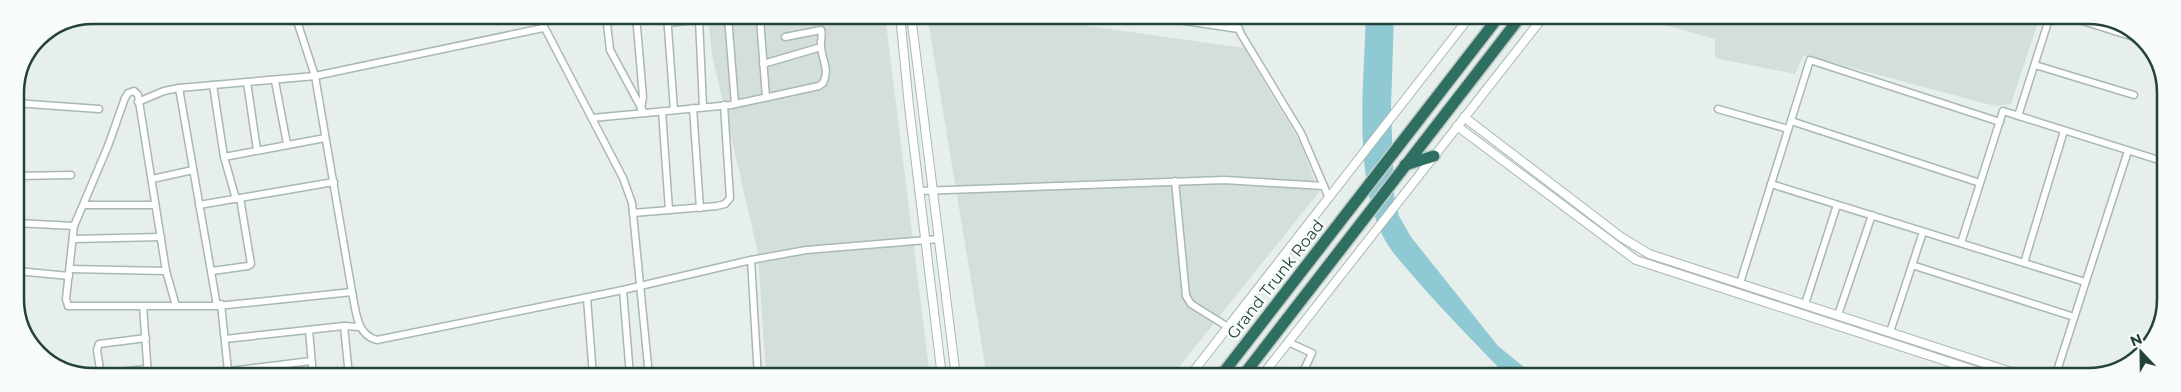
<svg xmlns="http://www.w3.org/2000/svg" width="2181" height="392" viewBox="0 0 2181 392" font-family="Montserrat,sans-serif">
  <rect width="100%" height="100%" fill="#e6efeb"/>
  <g fill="#d4dfda">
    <path d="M 708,15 L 885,15 L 930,377 L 766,377 L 758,253 L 712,55 Z"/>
    <path d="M 927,15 L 1072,15 L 1074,24 L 1244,48 L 1300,142 L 1319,192 L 1171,377 L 987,377 Z"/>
    <path d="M 1631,16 L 2040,16 L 2011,104 L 1995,106 L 1804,55 L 1795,74 L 1715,58 L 1715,39 Z"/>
  </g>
  <path fill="#8ec9d4" d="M 1366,15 L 1394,15 L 1391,107 L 1394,195 L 1399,216 L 1411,237 L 1498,346 L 1536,377 L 1508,377 C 1476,344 1444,312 1414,277 C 1403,264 1389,250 1382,234 C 1353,173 1364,82 1366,15 Z"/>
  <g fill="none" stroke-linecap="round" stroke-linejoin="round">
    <g stroke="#a8b8b2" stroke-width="9">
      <g id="minor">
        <path d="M 295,15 L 315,76 L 352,292 C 356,310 356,335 377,340 L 623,290 L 751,260 L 806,250 L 939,239"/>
        <path d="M 538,15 L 623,178 L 632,203 L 649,376"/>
        <path d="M 606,15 L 610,50 L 644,113"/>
        <path d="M 636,15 L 643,97 L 641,109"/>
        <path d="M 667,15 L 674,110"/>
        <path d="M 757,15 L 760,19 L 766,97"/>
        <path d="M 1145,15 L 1239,29"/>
        <path d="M 1233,15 L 1241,34 L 1301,133 L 1329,198"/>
        <path d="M 2067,16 L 2143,40"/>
        <path d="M 728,17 L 735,104"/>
        <path d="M 699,19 L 703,107"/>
        <path d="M 667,23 L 745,15"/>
        <path d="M 2106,28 L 2109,20"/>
        <path d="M 763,64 L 821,47"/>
        <path d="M 2035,65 L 2134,95"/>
        <path d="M 275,81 L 287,144"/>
        <path d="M 247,82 L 257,150"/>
        <path d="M 213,85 L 224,157 L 236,199"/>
        <path d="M 179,88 L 217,306"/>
        <path d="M 138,102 L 164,91 L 179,88 L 315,76 L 543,28"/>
        <path d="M 15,103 L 99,109"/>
        <path d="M 693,108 L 700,208"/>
        <path d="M 1718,109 L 1788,129"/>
        <path d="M 662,111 L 669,210"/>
        <path d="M 2018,116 L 2050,16"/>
        <path d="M 592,118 L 731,105 L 819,86 L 823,83 C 830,70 822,60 821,47 C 820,41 823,36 821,30 L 785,37"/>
        <path d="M 1791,121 L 1980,183"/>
        <path d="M 224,157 L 325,138"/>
        <path d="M 16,176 L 71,175"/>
        <path d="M 152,179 L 193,170"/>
        <path d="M 1175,181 L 1186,296 L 1191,304 L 1228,327"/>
        <path d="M 1771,184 L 2085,282"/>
        <path d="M 919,191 L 1224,180 L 1324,186"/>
        <path d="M 84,205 L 155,205"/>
        <path d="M 199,205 L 334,182"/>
        <path d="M 633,213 L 717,206 L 725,204 L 730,198 L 724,105"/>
        <path d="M 16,223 L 74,226"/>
        <path d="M 73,239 L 161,237"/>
        <path d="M 1961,243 L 2003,111 L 2165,162"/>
        <path d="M 751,260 L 758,377"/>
        <path d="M 2024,263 L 2064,131"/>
        <path d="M 1912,265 L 2074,317"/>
        <path d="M 70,269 L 166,271"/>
        <path d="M 17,271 L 69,276"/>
        <path d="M 212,271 L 248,266 L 251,264 L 240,198"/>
        <path d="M 1740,283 L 1810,60 L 2000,122"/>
        <path d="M 623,290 L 630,376"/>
        <path d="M 587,298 L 593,376"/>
        <path d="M 221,304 L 228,371"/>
        <path d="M 1805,304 L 1837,205"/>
        <path d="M 143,306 L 148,376"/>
        <path d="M 176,306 L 166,271 L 138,95 L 134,91 L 128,93 L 125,98 L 108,146 L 74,226 L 66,299 L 68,306 L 217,306 L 352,292"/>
        <path d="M 1838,315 L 1872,215"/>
        <path d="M 344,326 L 349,376"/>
        <path d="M 309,330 L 313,376"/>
        <path d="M 1890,332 L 1923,232"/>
        <path d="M 225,339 L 344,326 L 360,327"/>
        <path d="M 1288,342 L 1312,353 L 1304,370 L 1304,377"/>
        <path d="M 100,374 L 147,369"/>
        <path d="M 101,376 L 97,350 L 99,344 L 146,338"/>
        <path d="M 156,376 L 222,372 L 311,361"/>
        <path d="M 562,376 L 593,375"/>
        <path d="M 2055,377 L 2128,151"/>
      </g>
    </g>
    <g stroke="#a8b8b2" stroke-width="10">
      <g id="tertiary">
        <path d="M 900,15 L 909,106 L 942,377"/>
        <path d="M 911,15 L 956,377"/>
        <path d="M 1464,117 L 1621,237 L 1649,254 L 2027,377"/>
        <path d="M 1457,126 L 1636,260 L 1995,377"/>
        <path d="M 1189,377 L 1471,15"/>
        <path d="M 1261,377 L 1544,16"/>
      </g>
    </g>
    <g stroke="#c2cac8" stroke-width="14">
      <g id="motorway">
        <path d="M 1405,165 L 1434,156"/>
        <path d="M 1220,377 L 1500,15"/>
        <path d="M 1242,377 L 1521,16"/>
      </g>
    </g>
    <use href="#minor" stroke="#fff" stroke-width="6"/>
    <use href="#tertiary" stroke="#fff" stroke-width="8"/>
    <use href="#motorway" stroke="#2f6f62" stroke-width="11"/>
  </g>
  <g text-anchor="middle" stroke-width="5" stroke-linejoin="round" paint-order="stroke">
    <g font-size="16" fill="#24423a" stroke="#f7fbf9">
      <text transform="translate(1275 279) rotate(-52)" y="6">Grand Trunk Road</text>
    </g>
  </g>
  <path d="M0 0H2181V392H0ZM93 24H2088A69 69 0 0 1 2157 93V299A69 69 0 0 1 2088 368H93A69 69 0 0 1 24 299V93A69 69 0 0 1 93 24Z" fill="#f7fbf9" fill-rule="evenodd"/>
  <path fill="none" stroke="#24423a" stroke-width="2.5" d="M93 24H2088A69 69 0 0 1 2157 93V299A69 69 0 0 1 2088 368H93A69 69 0 0 1 24 299V93A69 69 0 0 1 93 24Z"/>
  <g transform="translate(2141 352) rotate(338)" stroke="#f7fbf9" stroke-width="4" paint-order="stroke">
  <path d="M0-4L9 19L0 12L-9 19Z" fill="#24423a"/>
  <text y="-8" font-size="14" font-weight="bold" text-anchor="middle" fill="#24423a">N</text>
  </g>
</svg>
